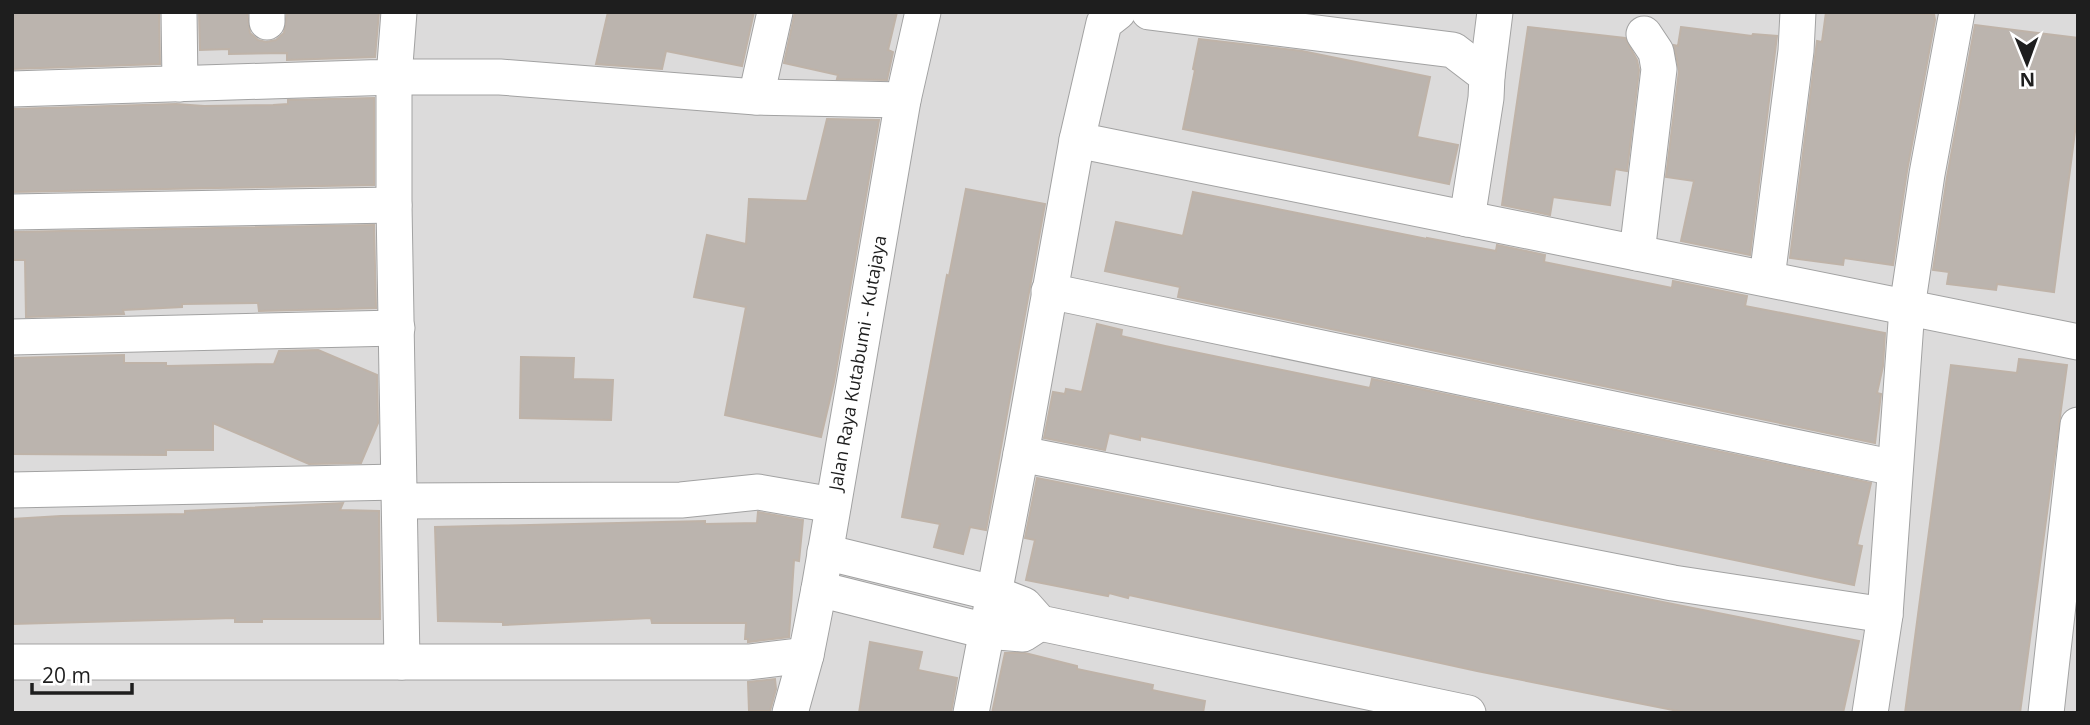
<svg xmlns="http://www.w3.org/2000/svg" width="2090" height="725" viewBox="0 0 2090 725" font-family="'Open Sans',sans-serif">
  <rect width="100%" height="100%" fill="#eeece5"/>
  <rect fill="#dcdbdb" x="12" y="12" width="2066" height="701"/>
  <g fill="#bbb4ae" stroke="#bfb3a8" stroke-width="2">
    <path d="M 12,12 L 159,12 L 160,64 L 12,69 Z"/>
    <path d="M 199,12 L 247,12 L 250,33 L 258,40 L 266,42 L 276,40 L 284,33 L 287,12 L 379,12 L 375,57 L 287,60 L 287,53 L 229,54 L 229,49 L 200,50 Z"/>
    <path d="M 608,12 L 754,12 L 742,66 L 666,51 L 662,69 L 596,64 Z"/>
    <path d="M 795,12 L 897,12 L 888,50 L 893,52 L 887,80 L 837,79 L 838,75 L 784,63 Z"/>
    <path d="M 1826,12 L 1934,14 L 1935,20 L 1907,171 L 1893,265 L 1844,258 L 1843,265 L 1790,258 L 1817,41 L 1822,42 Z"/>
    <path d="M 1975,25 L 2078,38 L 2078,109 L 2054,292 L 1997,284 L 1996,290 L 1947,284 L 1949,272 L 1933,270 L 1947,177 Z"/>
    <path d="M 1528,27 L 1625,38 L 1637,60 L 1639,70 L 1627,171 L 1615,169 L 1610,205 L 1553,197 L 1550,215 L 1502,205 Z"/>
    <path d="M 1681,27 L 1752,36 L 1753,34 L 1777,36 L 1750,255 L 1681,241 L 1694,181 L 1666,177 L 1679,71 L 1674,45 L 1678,46 Z"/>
    <path d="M 1199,39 L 1302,51 L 1430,77 L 1417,137 L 1458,145 L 1449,184 L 1183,129 L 1195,70 L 1193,69 Z"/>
    <path d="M 374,98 L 374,185 L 12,192 L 12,109 L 176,104 L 204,106 L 273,105 L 288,104 L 288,100 Z"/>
    <path d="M 827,119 L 879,120 L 834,382 L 821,437 L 725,415 L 746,307 L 694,297 L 707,235 L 746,244 L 749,199 L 807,201 Z"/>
    <path d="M 966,189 L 1045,204 L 986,530 L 970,527 L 963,554 L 934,547 L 940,524 L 902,517 L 947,275 L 949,276 Z"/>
    <path d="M 1193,192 L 1427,239 L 1427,238 L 1496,251 L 1497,245 L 1545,255 L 1544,262 L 1672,288 L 1673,281 L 1747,296 L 1745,306 L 1885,333 L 1883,366 L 1877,393 L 1881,394 L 1875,443 L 1178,297 L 1180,287 L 1105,271 L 1116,222 L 1183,236 Z"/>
    <path d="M 374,225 L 376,308 L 259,311 L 258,303 L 182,304 L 182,307 L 123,310 L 124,314 L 26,317 L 25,260 L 12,260 L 12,232 Z"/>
    <path d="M 1097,324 L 1122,330 L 1121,336 L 1165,346 L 1370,388 L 1372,379 L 1871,483 L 1857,545 L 1862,546 L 1854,585 L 1140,436 L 1140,440 L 1109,433 L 1105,450 L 1044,438 L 1053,392 L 1065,394 L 1066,389 L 1082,392 Z"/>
    <path d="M 318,350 L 377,375 L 378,423 L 361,463 L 309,464 L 213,423 L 213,450 L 166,450 L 166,455 L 12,454 L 12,358 L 124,355 L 124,363 L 166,363 L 166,366 L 274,364 L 279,351 Z"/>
    <path d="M 521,357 L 574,358 L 573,379 L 613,380 L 611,420 L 520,418 Z"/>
    <path d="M 2019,359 L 2067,365 L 2020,713 L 1905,713 L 1951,365 L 2017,373 Z"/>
    <path d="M 1037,478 L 1859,641 L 1843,713 L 1688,713 L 1477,671 L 1129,595 L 1128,598 L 1109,593 L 1108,596 L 1026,580 L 1035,540 L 1025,538 Z"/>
    <path d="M 343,503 L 340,510 L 379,511 L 380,619 L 262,619 L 262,622 L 235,622 L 235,618 L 12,624 L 12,519 L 61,516 L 185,514 L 185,511 Z"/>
    <path d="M 758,512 L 803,520 L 799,561 L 794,560 L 789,637 L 748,642 L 748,639 L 745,639 L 746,623 L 652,623 L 651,618 L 503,625 L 503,622 L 438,621 L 435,527 L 705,521 L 705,524 L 757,523 Z"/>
    <path d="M 870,642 L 922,652 L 918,670 L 957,678 L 951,713 L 859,713 Z"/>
    <path d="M 1005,653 L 1025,653 L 1077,666 L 1077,669 L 1153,685 L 1152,690 L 1205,701 L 1203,713 L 992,713 Z"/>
    <path d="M 775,679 L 776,689 L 770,711 L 749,711 L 748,682 Z"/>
  </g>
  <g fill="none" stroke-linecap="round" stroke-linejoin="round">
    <g stroke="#a2a2a2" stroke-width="37">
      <g id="minor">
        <path d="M 179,12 L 180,84"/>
        <path d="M 1149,12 L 1453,50 L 1487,76 L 1486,98 L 1467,219"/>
        <path d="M 267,22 L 267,12"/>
        <path d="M 1487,76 L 1495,12"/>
        <path d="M 12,89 L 394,77 L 399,12"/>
        <path d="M 756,97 L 775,12"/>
        <path d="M 1077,140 L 2078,342"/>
        <path d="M 12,212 L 394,205"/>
        <path d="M 1637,253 L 1659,69 L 1656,52 L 1644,34"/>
        <path d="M 1767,278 L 1796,51 L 1798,12"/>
        <path d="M 1049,291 L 1895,468"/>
        <path d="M 12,337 L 397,328"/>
        <path d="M 1021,454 L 1673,583 L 1885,615"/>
        <path d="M 12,490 L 398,482"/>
        <path d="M 400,501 L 681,500 L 758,492 L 833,505"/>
        <path d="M 825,552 L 993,593 L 1024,605 L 1040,623 L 1468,713"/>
        <path d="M 819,589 L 986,631 L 1023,634 L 1040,623"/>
        <path d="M 12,662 L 749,662 L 806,655"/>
        <path d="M 402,662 L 394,205 L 394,77 L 500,77 L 756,97 L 903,100"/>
        <path d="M 790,713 L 806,655 L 819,589 L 903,100 L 923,12"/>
        <path d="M 971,713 L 1021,454 L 1077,140 L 1104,23 L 1118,12"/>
        <path d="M 1870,713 L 1885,615 L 1907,308 L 1927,174 L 1957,12"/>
        <path d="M 2046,713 L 2078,425"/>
      </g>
    </g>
    <use href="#minor" stroke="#fff" stroke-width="35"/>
  </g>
  <g text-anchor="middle" stroke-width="5" stroke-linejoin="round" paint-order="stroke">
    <g font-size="18" fill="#1e1e1e" stroke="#fff">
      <text transform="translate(858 363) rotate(-80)" y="6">Jalan Raya Kutabumi - Kutajaya</text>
    </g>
  </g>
  <rect width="2090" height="725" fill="none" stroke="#1e1e1e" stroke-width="28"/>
  <g transform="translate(2027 63) rotate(179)" stroke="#ffffff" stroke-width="5" paint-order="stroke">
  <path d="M0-5L12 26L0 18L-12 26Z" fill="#1e1e1e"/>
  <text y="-10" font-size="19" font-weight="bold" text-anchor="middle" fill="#1e1e1e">N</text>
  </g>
  <path d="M32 683v10h100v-10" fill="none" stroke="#1e1e1e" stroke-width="3.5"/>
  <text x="42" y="683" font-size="21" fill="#1e1e1e" stroke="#ffffff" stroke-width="5" paint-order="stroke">20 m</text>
</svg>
